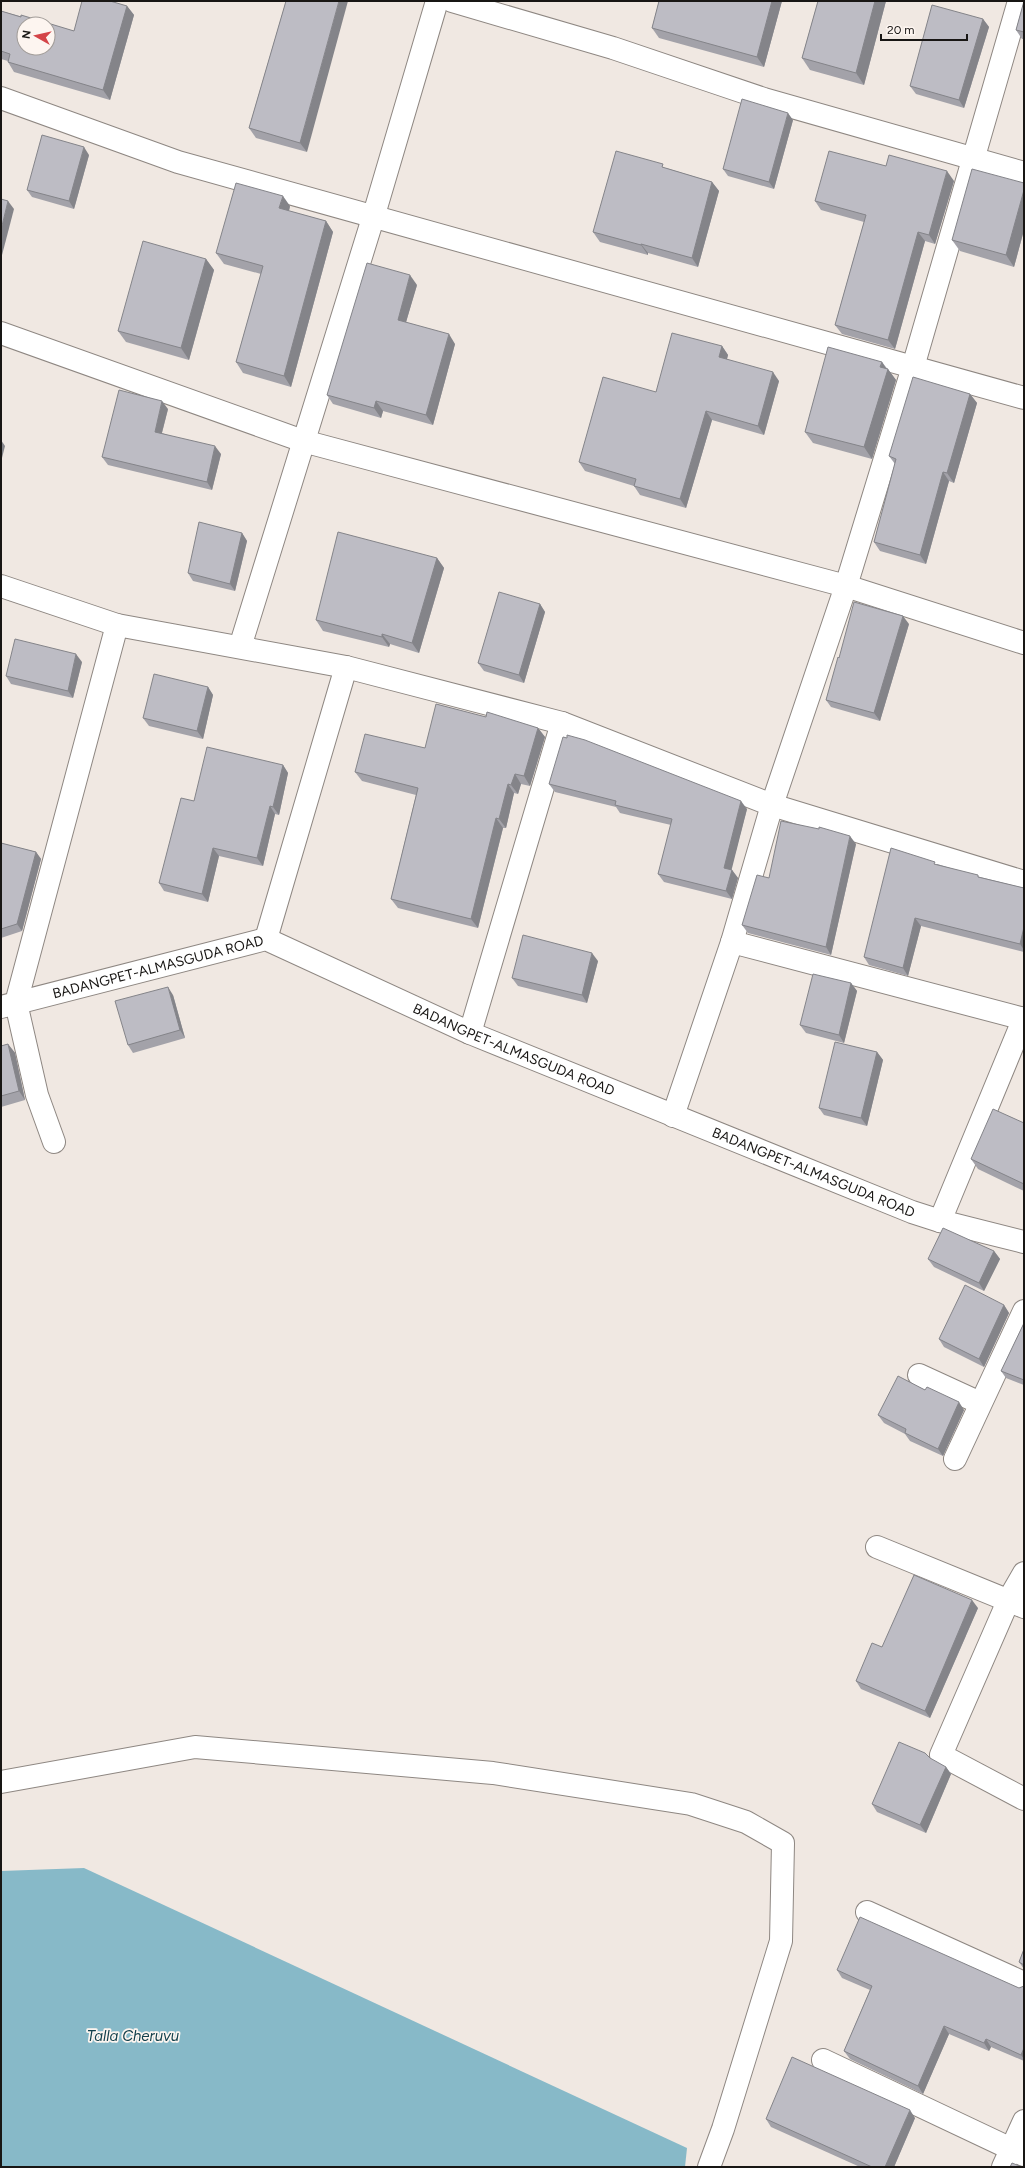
<svg xmlns="http://www.w3.org/2000/svg" width="1025" height="2168" viewBox="0 0 1025 2168" font-family="Figtree,sans-serif">
  <rect width="100%" height="100%" fill="#f0e8e2"/>
  <path fill="#87b9c8" d="M 84,1868 L 687,2148 L 685,2167 L 1,2167 L 1,1871 Z"/>
  <g fill="none" stroke-linecap="round" stroke-linejoin="round">
    <g stroke="#8e8782" stroke-width="24">
      <g id="minor">
        <path d="M 452,1 L 613,48 L 764,99 L 1024,173"/>
        <path d="M 1,98 L 178,162 L 1024,398"/>
        <path d="M 1,333 L 303,441 L 846,586 L 1024,643"/>
        <path d="M 1,586 L 117,625 L 346,667 L 562,723 L 772,805 L 1024,882"/>
        <path d="M 240,647 L 373,218 L 437,1"/>
        <path d="M 266,939 L 346,667"/>
        <path d="M 732,942 L 1024,1019"/>
        <path d="M 470,1033 L 562,723"/>
        <path d="M 673,1116 L 732,942 L 772,805 L 846,586 L 913,367 L 1019,1"/>
        <path d="M 54,1142 L 37,1095 L 16,1003 L 117,625"/>
        <path d="M 940,1221 L 1024,1018"/>
        <path d="M 919,1375 L 980,1403"/>
        <path d="M 955,1459 L 1024,1311"/>
        <path d="M 877,1547 L 1024,1607"/>
        <path d="M 1024,1573 L 1009,1599 L 941,1755 L 1024,1799"/>
        <path d="M 1,1782 L 195,1747 L 493,1773 L 691,1804 L 746,1822 L 783,1843 L 781,1941 L 723,2129 L 709,2167"/>
        <path d="M 867,1912 L 1024,1983"/>
        <path d="M 823,2060 L 1024,2155"/>
        <path d="M 1003,2167 L 1024,2121"/>
      </g>
    </g>
    <g stroke="#8e8782" stroke-width="24">
      <g id="tertiary">
        <path id="s1" d="M 1,1007 L 266,939 L 470,1033 L 912,1212 L 940,1221 L 1024,1242"/>
      </g>
    </g>
    <use href="#minor" stroke="#fff" stroke-width="22"/>
    <use href="#tertiary" stroke="#fff" stroke-width="22"/>
  </g>
  <g fill="#a3a2a9">
    <path d="M 286,1 L 307,152 L 256,138 L 249,128 Z"/>
    <path d="M 659,1 L 782,1 L 764,67 L 659,38 L 652,28 Z"/>
    <path d="M 818,1 L 886,1 L 864,85 L 810,70 L 802,58 Z"/>
    <path d="M 1024,1 L 1024,39 L 1022,39 L 1016,30 Z"/>
    <path d="M 127,6 L 134,15 L 110,100 L 14,72 L 8,62 L 8,61 L 1,59 L 1,11 L 74,31 Z"/>
    <path d="M 983,19 L 989,27 L 964,108 L 916,94 L 910,86 Z"/>
    <path d="M 793,120 L 774,189 L 728,176 L 723,169 Z"/>
    <path d="M 89,155 L 74,209 L 32,197 L 27,190 Z"/>
    <path d="M 886,166 L 954,181 L 935,244 L 925,241 L 895,349 L 842,334 L 835,325 L 864,222 L 821,210 L 815,201 Z"/>
    <path d="M 666,168 L 712,182 L 719,191 L 698,267 L 648,253 L 648,255 L 600,242 L 593,232 Z"/>
    <path d="M 1024,183 L 1024,230 L 1014,267 L 960,251 L 952,240 Z"/>
    <path d="M 290,206 L 289,211 L 326,221 L 333,232 L 291,387 L 243,373 L 236,362 L 261,274 L 224,264 L 216,253 Z"/>
    <path d="M 206,259 L 214,270 L 189,360 L 126,342 L 118,331 Z"/>
    <path d="M 417,285 L 406,322 L 455,344 L 433,425 L 383,411 L 381,418 L 333,404 L 327,395 Z"/>
    <path d="M 722,346 L 728,355 L 727,359 L 779,381 L 764,435 L 712,420 L 686,508 L 640,495 L 634,486 L 585,471 L 579,462 L 656,392 Z"/>
    <path d="M 882,362 L 896,380 L 872,459 L 813,443 L 805,432 Z"/>
    <path d="M 970,394 L 977,403 L 954,483 L 949,481 L 926,564 L 880,551 L 874,542 L 895,464 L 889,456 Z"/>
    <path d="M 168,409 L 162,433 L 221,454 L 212,490 L 108,465 L 102,457 Z"/>
    <path d="M 242,533 L 247,541 L 235,591 L 193,581 L 188,573 Z"/>
    <path d="M 437,558 L 444,568 L 419,653 L 390,644 L 389,647 L 323,631 L 316,620 Z"/>
    <path d="M 540,604 L 545,612 L 524,683 L 484,671 L 478,663 Z"/>
    <path d="M 909,624 L 880,721 L 831,707 L 826,700 L 839,658 Z"/>
    <path d="M 82,662 L 73,698 L 11,684 L 6,676 Z"/>
    <path d="M 208,687 L 213,695 L 203,739 L 149,726 L 143,718 Z"/>
    <path d="M 486,717 L 538,728 L 545,737 L 530,786 L 521,784 L 518,794 L 514,793 L 506,828 L 503,828 L 478,928 L 398,908 L 391,899 L 416,795 L 362,781 L 355,772 L 425,748 Z"/>
    <path d="M 283,765 L 288,773 L 279,815 L 275,814 L 263,866 L 219,856 L 208,902 L 164,891 L 159,883 L 194,801 Z"/>
    <path d="M 549,784 L 747,809 L 731,869 L 732,870 L 738,878 L 732,899 L 664,882 L 658,874 L 671,825 L 620,813 L 616,807 L 555,792 Z"/>
    <path d="M 1,843 L 36,852 L 41,859 L 22,931 L 1,938 Z"/>
    <path d="M 856,844 L 831,955 L 748,933 L 742,925 L 769,878 Z"/>
    <path d="M 937,864 L 980,877 L 1024,888 L 1024,952 L 921,926 L 908,976 L 869,965 L 864,957 Z"/>
    <path d="M 598,961 L 587,1003 L 518,986 L 512,978 Z"/>
    <path d="M 851,983 L 857,991 L 844,1043 L 806,1033 L 800,1025 Z"/>
    <path d="M 173,995 L 185,1038 L 133,1053 L 128,1045 Z"/>
    <path d="M 8,1044 L 15,1053 L 25,1100 L 1,1107 L 1,1046 Z"/>
    <path d="M 877,1052 L 883,1060 L 867,1126 L 824,1115 L 819,1108 Z"/>
    <path d="M 1024,1123 L 1024,1191 L 978,1169 L 971,1159 Z"/>
    <path d="M 994,1251 L 1000,1259 L 984,1291 L 934,1267 L 928,1259 Z"/>
    <path d="M 1004,1305 L 1009,1313 L 984,1367 L 944,1347 L 939,1339 Z"/>
    <path d="M 1024,1323 L 1024,1385 L 1006,1378 L 1001,1371 Z"/>
    <path d="M 925,1390 L 964,1410 L 943,1456 L 910,1441 L 905,1434 L 884,1423 L 878,1415 Z"/>
    <path d="M 978,1608 L 930,1718 L 861,1689 L 856,1681 L 882,1647 Z"/>
    <path d="M 946,1767 L 951,1774 L 926,1833 L 877,1812 L 872,1804 Z"/>
    <path d="M 1024,1949 L 1024,1969 L 1019,1962 Z"/>
    <path d="M 837,1970 L 1019,1988 L 1024,1986 L 1024,2061 L 991,2047 L 989,2051 L 949,2034 L 923,2094 L 850,2059 L 844,2051 L 870,1990 L 842,1978 Z"/>
    <path d="M 915,2118 L 894,2167 L 860,2167 L 771,2127 L 766,2119 Z"/>
  </g>
  <g fill="#848489">
    <path d="M 339,1 L 348,1 L 307,152 L 300,143 Z"/>
    <path d="M 772,1 L 782,1 L 764,67 L 757,57 Z"/>
    <path d="M 875,1 L 886,1 L 864,85 L 856,73 Z"/>
    <path d="M 127,6 L 134,15 L 110,100 L 103,90 Z"/>
    <path d="M 983,19 L 989,27 L 964,108 L 959,100 Z"/>
    <path d="M 788,113 L 793,120 L 774,189 L 769,182 Z"/>
    <path d="M 84,147 L 89,155 L 74,209 L 69,201 Z"/>
    <path d="M 947,171 L 954,181 L 935,244 L 929,235 Z"/>
    <path d="M 712,182 L 719,191 L 698,267 L 692,258 Z"/>
    <path d="M 1024,190 L 1024,230 L 1014,267 L 1006,255 Z"/>
    <path d="M 283,196 L 290,206 L 287,219 L 279,208 Z"/>
    <path d="M 8,201 L 14,209 L 1,259 L 1,230 Z"/>
    <path d="M 326,221 L 333,232 L 291,387 L 284,376 Z"/>
    <path d="M 918,232 L 925,241 L 895,349 L 888,340 Z"/>
    <path d="M 641,244 L 648,253 L 648,255 L 641,245 Z"/>
    <path d="M 206,259 L 214,270 L 189,360 L 181,348 Z"/>
    <path d="M 410,275 L 417,285 L 404,329 L 398,320 Z"/>
    <path d="M 449,334 L 455,344 L 433,425 L 426,415 Z"/>
    <path d="M 722,346 L 728,355 L 725,366 L 719,357 Z"/>
    <path d="M 882,362 L 887,370 L 888,369 L 896,380 L 872,459 L 864,447 Z"/>
    <path d="M 773,372 L 779,381 L 764,435 L 758,426 Z"/>
    <path d="M 970,394 L 977,403 L 954,483 L 947,473 Z"/>
    <path d="M 162,401 L 168,409 L 160,440 L 155,432 Z"/>
    <path d="M 376,401 L 383,411 L 381,418 L 374,408 Z"/>
    <path d="M 706,411 L 712,420 L 686,508 L 680,499 Z"/>
    <path d="M 1,440 L 5,446 L 1,462 Z"/>
    <path d="M 215,446 L 221,454 L 212,490 L 207,482 Z"/>
    <path d="M 943,472 L 949,481 L 926,564 L 920,555 Z"/>
    <path d="M 242,533 L 247,541 L 235,591 L 230,584 Z"/>
    <path d="M 437,558 L 444,568 L 419,653 L 412,643 Z"/>
    <path d="M 540,604 L 545,612 L 524,683 L 519,675 Z"/>
    <path d="M 903,616 L 909,624 L 880,721 L 874,713 Z"/>
    <path d="M 382,634 L 390,644 L 389,647 L 382,637 Z"/>
    <path d="M 76,654 L 82,662 L 73,698 L 68,691 Z"/>
    <path d="M 208,687 L 213,695 L 203,739 L 197,731 Z"/>
    <path d="M 538,728 L 545,737 L 530,786 L 524,776 Z"/>
    <path d="M 283,765 L 288,773 L 279,815 L 273,807 Z"/>
    <path d="M 515,774 L 521,784 L 518,794 L 511,785 Z"/>
    <path d="M 508,784 L 514,793 L 506,828 L 499,819 Z"/>
    <path d="M 741,801 L 747,809 L 730,876 L 724,868 Z"/>
    <path d="M 270,806 L 275,814 L 263,866 L 257,858 Z"/>
    <path d="M 496,818 L 503,828 L 478,928 L 471,919 Z"/>
    <path d="M 850,836 L 856,844 L 831,955 L 826,947 Z"/>
    <path d="M 213,848 L 219,856 L 208,902 L 202,894 Z"/>
    <path d="M 36,852 L 41,859 L 22,931 L 17,924 Z"/>
    <path d="M 732,870 L 738,878 L 732,899 L 726,891 Z"/>
    <path d="M 915,918 L 921,926 L 908,976 L 903,968 Z"/>
    <path d="M 1024,927 L 1024,950 L 1020,944 Z"/>
    <path d="M 592,953 L 598,961 L 587,1003 L 582,995 Z"/>
    <path d="M 851,983 L 857,991 L 844,1043 L 839,1035 Z"/>
    <path d="M 168,987 L 173,995 L 185,1038 L 180,1030 Z"/>
    <path d="M 8,1044 L 15,1053 L 25,1100 L 19,1091 Z"/>
    <path d="M 877,1052 L 883,1060 L 867,1126 L 861,1118 Z"/>
    <path d="M 994,1251 L 1000,1259 L 984,1291 L 979,1283 Z"/>
    <path d="M 1004,1305 L 1009,1313 L 984,1367 L 979,1359 Z"/>
    <path d="M 959,1402 L 964,1410 L 943,1456 L 938,1449 Z"/>
    <path d="M 972,1600 L 978,1608 L 930,1718 L 925,1711 Z"/>
    <path d="M 946,1767 L 951,1774 L 926,1833 L 920,1825 Z"/>
    <path d="M 944,2026 L 949,2034 L 923,2094 L 918,2086 Z"/>
    <path d="M 986,2039 L 991,2047 L 989,2051 L 984,2043 Z"/>
    <path d="M 1024,2048 L 1024,2059 L 1021,2055 Z"/>
    <path d="M 910,2110 L 915,2118 L 894,2167 L 885,2167 Z"/>
  </g>
  <g fill="#bdbcc4" stroke="#848489" fill-rule="evenodd">
    <path d="M 82,1 L 110,1 L 127,6 L 103,90 L 8,62 L 10,54 L 1,51 L 1,11 L 21,17 L 21,15 L 74,31 ZM 24,24 L 48,24 L 48,48 L 24,48 Z"/>
    <path d="M 286,1 L 339,1 L 300,143 L 249,128 Z"/>
    <path d="M 659,1 L 772,1 L 757,57 L 652,28 Z"/>
    <path d="M 818,1 L 875,1 L 856,73 L 802,58 Z"/>
    <path d="M 1024,1 L 1024,32 L 1016,30 Z"/>
    <path d="M 932,5 L 983,19 L 959,100 L 910,86 Z"/>
    <path d="M 742,99 L 788,113 L 769,182 L 723,169 Z"/>
    <path d="M 42,135 L 84,147 L 69,201 L 27,190 Z"/>
    <path d="M 616,151 L 663,164 L 662,167 L 712,182 L 692,258 L 641,244 L 641,245 L 593,232 Z"/>
    <path d="M 829,151 L 886,166 L 889,155 L 947,171 L 929,235 L 918,232 L 888,340 L 835,325 L 866,215 L 815,201 Z"/>
    <path d="M 972,169 L 1024,183 L 1024,190 L 1006,255 L 952,240 Z"/>
    <path d="M 236,183 L 283,196 L 279,208 L 326,221 L 284,376 L 236,362 L 263,266 L 216,253 Z"/>
    <path d="M 1,199 L 8,201 L 1,230 Z"/>
    <path d="M 143,241 L 206,259 L 181,348 L 118,331 Z"/>
    <path d="M 367,263 L 410,275 L 398,320 L 449,334 L 426,415 L 376,401 L 374,408 L 327,395 Z"/>
    <path d="M 672,333 L 722,346 L 719,357 L 773,372 L 758,426 L 706,411 L 680,499 L 634,486 L 636,479 L 579,462 L 603,377 L 656,392 Z"/>
    <path d="M 828,347 L 882,362 L 880,367 L 888,369 L 864,447 L 805,432 Z"/>
    <path d="M 913,377 L 970,394 L 947,473 L 943,472 L 920,555 L 874,542 L 896,459 L 889,456 Z"/>
    <path d="M 119,390 L 162,401 L 155,432 L 215,446 L 207,482 L 102,457 Z"/>
    <path d="M 199,522 L 242,533 L 230,584 L 188,573 Z"/>
    <path d="M 338,532 L 437,558 L 412,643 L 382,634 L 382,637 L 316,620 Z"/>
    <path d="M 499,592 L 540,604 L 519,675 L 478,663 Z"/>
    <path d="M 854,602 L 903,616 L 874,713 L 826,700 L 838,657 L 839,658 Z"/>
    <path d="M 15,639 L 76,654 L 68,691 L 6,676 Z"/>
    <path d="M 154,674 L 208,687 L 197,731 L 143,718 Z"/>
    <path d="M 436,704 L 486,717 L 487,712 L 538,728 L 524,776 L 515,774 L 511,785 L 508,784 L 499,819 L 496,818 L 471,919 L 391,899 L 418,788 L 355,772 L 365,734 L 425,748 Z"/>
    <path d="M 567,735 L 585,740 L 741,801 L 724,868 L 732,870 L 726,891 L 658,874 L 672,819 L 615,805 L 616,801 L 549,784 L 563,737 L 567,738 Z"/>
    <path d="M 207,747 L 283,765 L 273,807 L 270,806 L 257,858 L 213,848 L 202,894 L 159,883 L 181,798 L 194,801 Z"/>
    <path d="M 781,821 L 819,829 L 819,827 L 850,836 L 826,947 L 742,925 L 757,875 L 769,878 Z"/>
    <path d="M 1,843 L 36,852 L 17,924 L 1,929 Z"/>
    <path d="M 891,848 L 935,862 L 934,864 L 978,875 L 978,877 L 1024,888 L 1024,927 L 1020,944 L 915,918 L 903,968 L 864,957 Z"/>
    <path d="M 523,935 L 592,953 L 582,995 L 512,978 Z"/>
    <path d="M 813,974 L 851,983 L 839,1035 L 800,1025 Z"/>
    <path d="M 168,987 L 180,1030 L 128,1045 L 115,1001 Z"/>
    <path d="M 835,1042 L 877,1052 L 861,1118 L 819,1108 Z"/>
    <path d="M 8,1044 L 19,1091 L 1,1096 L 1,1046 Z"/>
    <path d="M 993,1109 L 1024,1123 L 1024,1184 L 971,1159 Z"/>
    <path d="M 943,1228 L 994,1251 L 979,1283 L 928,1259 Z"/>
    <path d="M 965,1285 L 1004,1305 L 979,1359 L 939,1339 Z"/>
    <path d="M 1024,1323 L 1024,1380 L 1001,1371 Z"/>
    <path d="M 898,1376 L 925,1390 L 927,1387 L 959,1402 L 938,1449 L 905,1433 L 906,1429 L 878,1415 Z"/>
    <path d="M 914,1575 L 972,1600 L 925,1711 L 856,1681 L 872,1643 L 882,1647 Z"/>
    <path d="M 899,1742 L 925,1753 L 930,1758 L 946,1767 L 920,1825 L 872,1804 Z"/>
    <path d="M 860,1917 L 1019,1988 L 1024,1986 L 1024,2048 L 1021,2055 L 986,2039 L 984,2043 L 944,2026 L 918,2086 L 844,2051 L 872,1986 L 837,1970 Z"/>
    <path d="M 1024,1949 L 1024,1965 L 1019,1962 Z"/>
    <path d="M 792,2057 L 910,2110 L 885,2167 L 872,2167 L 766,2119 Z"/>
    <path d="M 1012,2163 L 1022,2167 L 1010,2167 Z"/>
  </g>
  <g text-anchor="middle" stroke-width="3.5" stroke-linejoin="round" paint-order="stroke">
    <g font-size="14" fill="#181614" stroke="#fdf5f0">
      <text dy="5" stroke="none"><textPath href="#s1" startOffset="162">BADANGPET-ALMASGUDA ROAD</textPath></text>
      <text dy="5" stroke="none"><textPath href="#s1" startOffset="545">BADANGPET-ALMASGUDA ROAD</textPath></text>
      <text dy="5" stroke="none"><textPath href="#s1" startOffset="869">BADANGPET-ALMASGUDA ROAD</textPath></text>
    </g>
    <g font-size="15" font-style="italic" fill="#13404c" stroke="#fdf5f0">
      <text x="133" y="2041">Talla Cheruvu</text>
    </g>
  </g>
  <rect width="1025" height="2168" fill="none" stroke="#181614" stroke-width="4"/>
  <g transform="translate(36 36) rotate(278)"><circle r="19" fill="#fdf5f0" stroke="#a19c98"/>
  <path d="M0-3L7 15L0 10L-7 15Z" fill="#d44448"/>
  <text y="-6" font-size="11" font-weight="bold" text-anchor="middle" fill="#181614">N</text>
  </g>
  <path d="M881 34v6h86v-6" fill="none" stroke="#181614" stroke-width="2"/>
  <text x="887" y="34" font-size="12" fill="#181614" stroke="#fdf5f0" stroke-width="3" paint-order="stroke">20 m</text>
</svg>
